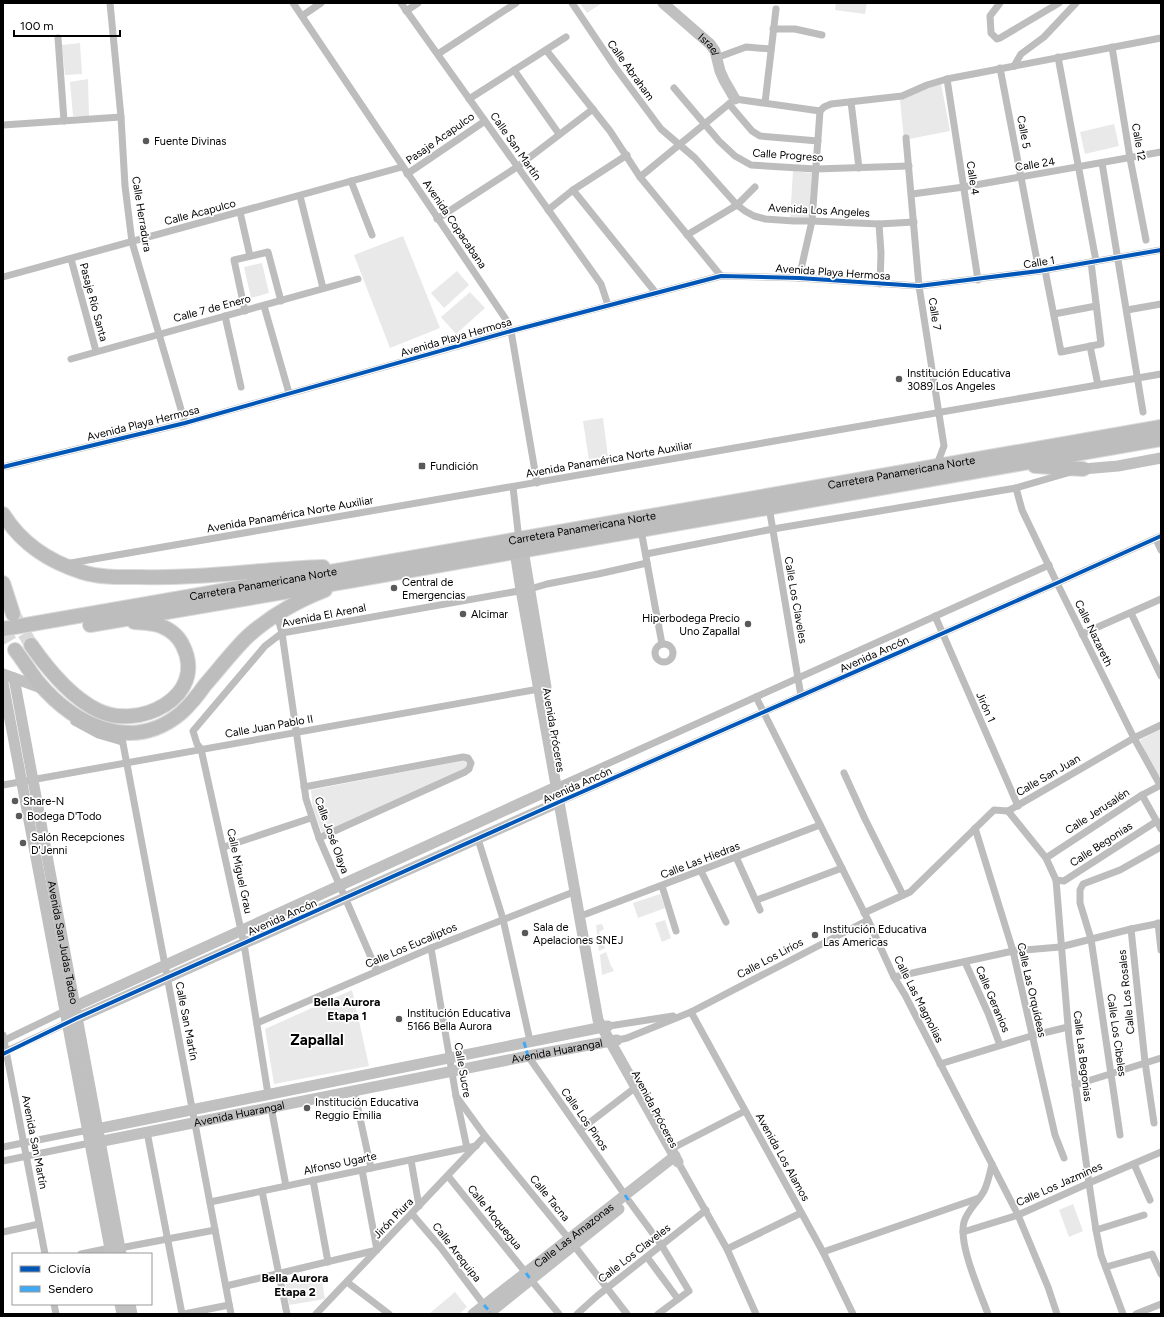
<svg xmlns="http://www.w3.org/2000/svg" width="1164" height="1317" viewBox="0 0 1164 1317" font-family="Figtree,sans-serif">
  <rect width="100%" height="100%" fill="#fff"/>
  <g fill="#e9e9e9">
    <path d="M 580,3 L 602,3 L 587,13 Z"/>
    <path d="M 836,3 L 867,3 L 865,14 L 835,10 Z"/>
    <path d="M 80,43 L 82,74 L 65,75 L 62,45 Z"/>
    <path d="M 88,79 L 89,116 L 73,116 L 70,82 Z"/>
    <path d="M 941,83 L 950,131 L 904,140 L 900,100 Z"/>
    <path d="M 1114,124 L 1119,146 L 1085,154 L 1080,132 Z"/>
    <path d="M 793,171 L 812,173 L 809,216 L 806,220 L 790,219 Z"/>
    <path d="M 403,236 L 440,328 L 390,348 L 354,255 Z"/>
    <path d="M 262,263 L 269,293 L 251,298 L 244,267 Z"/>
    <path d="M 457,271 L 469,285 L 444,308 L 431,293 Z"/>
    <path d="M 470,292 L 485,308 L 456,334 L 441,317 Z"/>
    <path d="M 603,418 L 608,457 L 589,460 L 583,421 Z"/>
    <path d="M 1161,729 L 1161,775 L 1157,777 L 1140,740 Z"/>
    <path d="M 460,761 L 466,761 L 467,766 L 460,772 L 322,833 L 313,809 L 311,790 Z"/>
    <path d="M 660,894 L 665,908 L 638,918 L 633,903 Z"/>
    <path d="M 665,920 L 671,938 L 662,942 L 655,923 Z"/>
    <path d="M 602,924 L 604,929 L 599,932 L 605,948 L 599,951 L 596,925 Z"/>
    <path d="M 606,952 L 611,966 L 612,967 L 614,971 L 602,975 L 600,955 Z"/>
    <path d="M 352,990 L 369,1066 L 274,1084 L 265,1029 Z"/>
    <path d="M 1073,1204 L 1083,1231 L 1069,1237 L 1059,1210 Z"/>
    <path d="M 321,1276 L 325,1299 L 289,1305 L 285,1282 Z"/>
    <path d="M 455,1292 L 467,1307 L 459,1314 L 431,1314 L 430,1313 Z"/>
  </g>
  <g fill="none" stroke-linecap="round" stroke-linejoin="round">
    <g stroke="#d9d9d9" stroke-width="14" stroke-dasharray="14 7" stroke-linecap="butt">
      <path d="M 14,615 L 31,645"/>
      <path d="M 3,629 L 15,650"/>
    </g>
    <g stroke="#dbdbdb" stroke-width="16">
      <g id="highway">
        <path d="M 1035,466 L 1083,469"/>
        <path d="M 3,514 C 21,543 50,562 82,572 C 101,578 121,577 140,577 C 201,579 262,569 323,567"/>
        <path d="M 3,583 L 13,614"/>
        <path d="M 90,625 L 349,581 L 1161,439"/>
        <path id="s5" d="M 3,629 L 1161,427"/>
        <path d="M 31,645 C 47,668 71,697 97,710 C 138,731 208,697 183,646 C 179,637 171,630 161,626 C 152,623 143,623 134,622"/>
        <path d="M 15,650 C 23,660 30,672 38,682 C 74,725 132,754 181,713 C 190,705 198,695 205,685 C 219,669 232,652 247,637 C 269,617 297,601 325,590"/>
      </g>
    </g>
    <g stroke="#bdbdbd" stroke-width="7">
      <path d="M 110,3 L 121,117 L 125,186 L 132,242 L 185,423"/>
      <path d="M 293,3 L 507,321 L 511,331 L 537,483"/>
      <path d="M 401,3 L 601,284 L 608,305"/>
      <path d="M 572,3 L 615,67 L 661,129 L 695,158 L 737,205 L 745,211 L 754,216 L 765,219 L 794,221 L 812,221 L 879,224 L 914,222"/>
      <path d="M 1000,3 L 990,16 L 991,33 L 997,39 L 1000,38 L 1059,3"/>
      <path d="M 406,11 L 418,3"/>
      <path d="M 302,16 L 321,3"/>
      <path d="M 773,29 L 795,29 L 822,35"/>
      <path d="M 58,38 L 64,121"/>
      <path d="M 1112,47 L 1130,158 L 1146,240"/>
      <path d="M 546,50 L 610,131 L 640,177 L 721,276"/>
      <path d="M 438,54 L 516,3"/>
      <path d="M 1058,57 L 1096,261"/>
      <path d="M 716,58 L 746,47 L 771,49"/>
      <path d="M 1014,66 L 1021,54 L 1044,37 L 1076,3"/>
      <path d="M 1000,68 L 1039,271"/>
      <path d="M 514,70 L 559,134"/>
      <path d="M 947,79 L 978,280"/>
      <path d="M 674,88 L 719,141 L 735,156 L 751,165 L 815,169 L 909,166"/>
      <path d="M 469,99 L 566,37"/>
      <path d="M 851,102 L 859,168"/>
      <path d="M 765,103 L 776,9"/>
      <path d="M 729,104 L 752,131 L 760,136 L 818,141"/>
      <path d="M 3,125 L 121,117"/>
      <path d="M 906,138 L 919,286 L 944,446 L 936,467"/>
      <path d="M 1102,163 L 1143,412"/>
      <path d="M 407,174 L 485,121"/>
      <path d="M 640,177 L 735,99 L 820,111 L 824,107 L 831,104 L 902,96 L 927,85 L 947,79 L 1161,38"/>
      <path d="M 351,181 L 372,235"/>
      <path d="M 573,190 L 656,293"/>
      <path d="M 912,194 L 964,187 L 1161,152"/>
      <path d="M 300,196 L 323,288"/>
      <path d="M 548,210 L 573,190 L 627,155"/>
      <path d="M 240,212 L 250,256"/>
      <path d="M 437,219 L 517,167 L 593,109"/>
      <path d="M 879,224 L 881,253 L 880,284"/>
      <path d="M 687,235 L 737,205 L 755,187"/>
      <path d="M 71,259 L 96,351"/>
      <path d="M 1045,270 L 1061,352 L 1101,344 L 1091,262"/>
      <path d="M 3,277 L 402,167"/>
      <path d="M 799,278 L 812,221 L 820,111"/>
      <path d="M 264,306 L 289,393"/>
      <path d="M 1127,310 L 1161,304"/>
      <path d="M 245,311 L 234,260 L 268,252 L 281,301"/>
      <path d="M 1054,314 L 1096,306"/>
      <path d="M 225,316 L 241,387"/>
      <path d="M 1090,346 L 1098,385"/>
      <path d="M 71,359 L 358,279"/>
      <path d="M 3,467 L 185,423 L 511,331 L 721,276 L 799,278 L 919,286 L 1039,271 L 1161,250"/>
      <path d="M 513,487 L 519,540"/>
      <path d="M 1016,488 L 1022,510 L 1057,583 L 1134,738 L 1160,785"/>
      <path d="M 769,507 L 801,696"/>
      <path d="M 641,530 L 662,644"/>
      <path d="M 1156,539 L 1161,550"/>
      <path d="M 646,554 L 773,529 L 1016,488 L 1071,472"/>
      <path d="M 65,564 L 1161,374"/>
      <path d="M 282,613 L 279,622 L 282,633 L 306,799 L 319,838 L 377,971"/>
      <path d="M 1131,613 L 1161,676"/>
      <path d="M 935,616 L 1018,806"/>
      <path d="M 1082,634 L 1161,599"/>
      <circle cx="664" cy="653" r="9"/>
      <path d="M 756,697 L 868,920 L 894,977 L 905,995 L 1018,1215 L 1048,1287 L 1057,1314"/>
      <path d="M 74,722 L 98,735 L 122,742"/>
      <path d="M 121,733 L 231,1314"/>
      <path d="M 844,773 L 865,819 L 903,895"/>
      <path d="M 3,785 L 539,689"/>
      <path d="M 304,787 L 463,757 L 468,758 L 471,763 L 469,769 L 465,772 L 319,838"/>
      <path d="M 556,787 L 1049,565"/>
      <path d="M 1142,795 L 1161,829"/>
      <path d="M 559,802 L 1057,583 L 1161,536"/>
      <path d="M 1008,811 L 1046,858 L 1056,880 L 1069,1038 L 1089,1183 L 1096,1230 L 1101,1255 L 1123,1314"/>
      <path d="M 975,828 L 1013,951 L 1055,1135 L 1064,1158"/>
      <path d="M 478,839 L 503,919 L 530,1041"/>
      <path d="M 224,847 L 311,818"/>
      <path d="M 736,857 L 760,910"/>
      <path d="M 1046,858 L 1142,795 L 1161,785"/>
      <path d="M 701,871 L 726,922"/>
      <path d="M 1056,880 L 1064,881 L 1067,879 L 1157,821"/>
      <path d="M 662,886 L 676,931"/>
      <path d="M 757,900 L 842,868"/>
      <path d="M 864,913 L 910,892 L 994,810 L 1008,811 L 1134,738 L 1161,725"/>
      <path d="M 586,914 L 820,825"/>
      <path d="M 1158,923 L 1161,950"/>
      <path d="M 1131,929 L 1145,1062 L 1154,1123"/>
      <path d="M 431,948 L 456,1096 L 467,1148"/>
      <path d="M 965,962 L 988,1013 L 1000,1045"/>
      <path d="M 894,977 L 1013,951 L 1060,947 L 1131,929 L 1161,923"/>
      <path d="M 691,1012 L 823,1252 L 853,1314"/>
      <path d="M 257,1023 L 431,948 L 576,891"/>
      <path d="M 609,1026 L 673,1016"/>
      <path d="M 3,1035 L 45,1254"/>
      <path d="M 618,1040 L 627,1038 L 691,1012 L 868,920"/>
      <path d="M 3,1041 L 65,1011"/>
      <path d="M 3,1053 L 67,1023"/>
      <path d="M 528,1056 L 625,1195"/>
      <path d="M 940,1064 L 1031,1036 L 1068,1027"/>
      <path d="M 1075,1085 L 1161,1058"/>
      <path d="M 354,1091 L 371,1168"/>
      <path d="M 268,1094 L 244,944 L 201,749 L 197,744 L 193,731 L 265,646 L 282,633 L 530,589 L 547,584 L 598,574 L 647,563"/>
      <path d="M 456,1096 L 485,1136 L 569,1239 L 627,1314"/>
      <path d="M 271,1107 L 286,1186"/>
      <path d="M 580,1130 L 636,1087"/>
      <path d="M 147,1132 L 182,1314"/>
      <path d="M 1120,1135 L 1091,939 L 1080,903 L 1080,890 L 1083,884 L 1120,870 L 1161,847"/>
      <path d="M 3,1147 L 88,1130"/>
      <path d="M 671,1149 L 745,1111"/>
      <path d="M 411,1160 L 419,1206"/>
      <path d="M 3,1161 L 90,1143"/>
      <path d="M 678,1162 L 727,1249 L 756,1314"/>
      <path d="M 1134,1164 L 1150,1200"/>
      <path d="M 448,1176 L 526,1273"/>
      <path d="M 313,1180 L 328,1262"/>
      <path d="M 262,1191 L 287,1314"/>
      <path d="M 629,1201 L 662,1246 L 689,1291 L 658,1314"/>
      <path d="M 210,1202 L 476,1146"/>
      <path d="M 412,1214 L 441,1248 L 484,1305"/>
      <path d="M 1096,1230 L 1144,1215"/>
      <path d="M 3,1232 L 39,1224"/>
      <path d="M 963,1232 L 1018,1215 L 1089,1183 L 1161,1152"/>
      <path d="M 120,1248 L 215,1230"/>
      <path d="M 727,1249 L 801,1213"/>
      <path d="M 823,1252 L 979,1198"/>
      <path d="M 81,1254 L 110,1248"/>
      <path d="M 647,1257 L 678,1299"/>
      <path d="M 1106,1267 L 1152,1254 L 1161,1274"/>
      <path d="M 531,1280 L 559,1314"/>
      <path d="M 347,1282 L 389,1314"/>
      <path d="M 226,1286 L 377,1250 L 362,1170"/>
      <path d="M 54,1304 L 56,1314"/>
      <path d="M 184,1314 L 229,1305"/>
      <path d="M 316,1314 L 485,1136"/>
      <path d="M 577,1314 L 597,1296 L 706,1210"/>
      <path d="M 988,1314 C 980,1292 958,1244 964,1222 C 968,1209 978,1202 984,1191 C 988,1183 990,1173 992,1164"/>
      <path d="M 1136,1314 L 1161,1304"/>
    </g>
    <g stroke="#c0c0c0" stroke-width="11">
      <path id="s1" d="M 663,3 L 710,44 L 715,51 L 720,71 L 724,80 L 735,99"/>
      <path d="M 1083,469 L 1118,466 L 1161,458"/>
      <path d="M 521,544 L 523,550 L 546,687"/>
      <path d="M 517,545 L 515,552 L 521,590 L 598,1020 L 678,1162"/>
      <path d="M 3,674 L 44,689"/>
      <path id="s2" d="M 14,678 L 121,1254"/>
      <path d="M 3,683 L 111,1254"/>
      <path d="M 69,1009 L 556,787"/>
      <path d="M 71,1021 L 559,802"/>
      <path d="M 92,1130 L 608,1026"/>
      <path id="s3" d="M 93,1143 L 528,1056 L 617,1040"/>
      <path d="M 120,1304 L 122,1314"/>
      <path d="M 130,1304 L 132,1314"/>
      <path id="s4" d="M 473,1314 L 675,1156"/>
      <path d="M 488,1314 L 619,1209"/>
    </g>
    <use href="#highway" stroke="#bdbdbd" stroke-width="14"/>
    <g stroke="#3fa9f5" stroke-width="3" stroke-dasharray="6 3" stroke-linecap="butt">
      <path d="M 524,1042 L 528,1056"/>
      <path d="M 625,1195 L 629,1201"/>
      <path d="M 526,1273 L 531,1280"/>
      <path d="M 484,1305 L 490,1312"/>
    </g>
    <g stroke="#fff" stroke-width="6">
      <g id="cycleway">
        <path d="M 3,467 L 185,423 L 511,331 L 721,276 L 799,278 L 919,286 L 1039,271 L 1161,250"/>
        <path d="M 3,1054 L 77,1018 L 559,802 L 1057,583 L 1161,536"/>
      </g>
    </g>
    <use href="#cycleway" stroke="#0057b8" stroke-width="4"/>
  </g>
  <g fill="#595959" stroke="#fff" stroke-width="1.5">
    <circle cx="146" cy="141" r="4"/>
    <circle cx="899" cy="379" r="4"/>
    <rect x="418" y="462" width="8" height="8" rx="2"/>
    <circle cx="394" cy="588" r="4"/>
    <circle cx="463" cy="614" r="4"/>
    <circle cx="748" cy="624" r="4"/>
    <circle cx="15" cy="801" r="4"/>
    <circle cx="19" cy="816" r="4"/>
    <circle cx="23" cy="843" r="4"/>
    <circle cx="525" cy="933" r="4"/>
    <circle cx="815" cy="935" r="4"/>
    <circle cx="399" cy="1019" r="4"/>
    <circle cx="307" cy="1108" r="4"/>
  </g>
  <g text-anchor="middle" stroke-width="3.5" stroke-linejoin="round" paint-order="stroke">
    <g font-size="11" fill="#000" stroke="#fff">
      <text dy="4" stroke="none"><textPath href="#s1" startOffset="62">Israel</textPath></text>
      <text transform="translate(631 70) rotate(54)" y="4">Calle Abraham</text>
      <text transform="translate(1024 132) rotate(79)" y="4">Calle 5</text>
      <text transform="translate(440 138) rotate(-35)" y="4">Pasaje Acapulco</text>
      <text transform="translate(1139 142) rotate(80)" y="4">Calle 12</text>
      <text transform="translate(516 146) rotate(55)" y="4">Calle San Martín</text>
      <text transform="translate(788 155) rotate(4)" y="4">Calle Progreso</text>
      <text transform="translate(1035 164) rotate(-9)" y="4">Calle 24</text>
      <text transform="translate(973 178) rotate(81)" y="4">Calle 4</text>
      <text transform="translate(819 210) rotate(3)" y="4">Avenida Los Angeles</text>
      <text transform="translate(200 212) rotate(-15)" y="4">Calle Acapulco</text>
      <text transform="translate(142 214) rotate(81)" y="4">Calle Herradura</text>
      <text transform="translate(455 224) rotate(56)" y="4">Avenida Copacabana</text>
      <text transform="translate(1039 262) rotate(-9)" y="4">Calle 1</text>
      <text transform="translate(833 272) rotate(4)" y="4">Avenida Playa Hermosa</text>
      <text transform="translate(94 302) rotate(75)" y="4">Pasaje Río Santa</text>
      <text transform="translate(212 308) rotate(-15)" y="4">Calle 7 de Enero</text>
      <text transform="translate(935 314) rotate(81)" y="4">Calle 7</text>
      <text transform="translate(456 337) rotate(-16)" y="4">Avenida Playa Hermosa</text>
      <text transform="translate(143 423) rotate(-14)" y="4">Avenida Playa Hermosa</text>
      <text transform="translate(609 459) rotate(-10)" y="4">Avenida Panamérica Norte Auxiliar</text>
      <text dy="4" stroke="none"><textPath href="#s5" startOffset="912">Carretera Panamericana Norte</textPath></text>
      <text transform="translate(290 514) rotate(-10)" y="4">Avenida Panamérica Norte Auxiliar</text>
      <text dy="4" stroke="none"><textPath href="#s5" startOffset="588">Carretera Panamericana Norte</textPath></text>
      <text dy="4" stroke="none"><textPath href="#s5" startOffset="264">Carretera Panamericana Norte</textPath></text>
      <text transform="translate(796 600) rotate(80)" y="4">Calle Los Claveles</text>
      <text transform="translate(324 615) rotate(-11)" y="4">Avenida El Arenal</text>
      <text transform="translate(1094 633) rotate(64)" y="4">Calle Nazareth</text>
      <text transform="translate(874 654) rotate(-24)" y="4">Avenida Ancón</text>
      <text transform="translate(986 707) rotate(66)" y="4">Jirón 1</text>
      <text transform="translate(269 726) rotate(-10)" y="4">Calle Juan Pablo II</text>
      <text transform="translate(554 730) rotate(80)" y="4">Avenida Próceres</text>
      <text transform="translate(1048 775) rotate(-30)" y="4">Calle San Juan</text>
      <text transform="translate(577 785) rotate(-24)" y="4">Avenida Ancón</text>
      <text transform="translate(1097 811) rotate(-33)" y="4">Calle Jerusalén</text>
      <text transform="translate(332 835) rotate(70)" y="4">Calle José Olaya</text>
      <text transform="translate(1101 844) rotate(-33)" y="4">Calle Begonias</text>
      <text transform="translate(700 860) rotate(-21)" y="4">Calle Las Hiedras</text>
      <text transform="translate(240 871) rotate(78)" y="4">Calle Miguel Grau</text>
      <text transform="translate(282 917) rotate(-24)" y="4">Avenida Ancón</text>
      <text dy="4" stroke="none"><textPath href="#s2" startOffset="269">Avenida San Judas Tadeo</textPath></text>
      <text transform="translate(411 945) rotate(-23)" y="4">Calle Los Eucaliptos</text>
      <text transform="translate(770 958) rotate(-28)" y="4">Calle Los Lirios</text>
      <text transform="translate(1032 990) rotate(77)" y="4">Calle Las Orquídeas</text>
      <text transform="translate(1126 992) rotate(-96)" y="4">Calle Los Rosales</text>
      <text transform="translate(919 999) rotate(63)" y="4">Calle Las Magnolias</text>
      <text transform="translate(993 999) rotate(67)" y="4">Calle Geranios</text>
      <text transform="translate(187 1021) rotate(79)" y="4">Calle San Martín</text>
      <text transform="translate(1117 1035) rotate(82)" y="4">Calle Los Cibeles</text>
      <text dy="4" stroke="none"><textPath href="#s3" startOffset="473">Avenida Huarangal</textPath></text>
      <text transform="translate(1083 1056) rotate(83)" y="4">Calle Las Begonias</text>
      <text transform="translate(463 1070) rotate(80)" y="4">Calle Sucre</text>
      <text transform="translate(655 1109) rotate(62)" y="4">Avenida Próceres</text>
      <text dy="4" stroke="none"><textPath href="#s3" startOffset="149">Avenida Huarangal</textPath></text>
      <text transform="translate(585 1119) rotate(55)" y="4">Calle Los Pinos</text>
      <text transform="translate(35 1142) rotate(79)" y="4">Avenida San Martín</text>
      <text transform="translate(783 1157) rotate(61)" y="4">Avenida Los Alamos</text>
      <text transform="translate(340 1163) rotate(-12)" y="4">Alfonso Ugarte</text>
      <text transform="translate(1059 1184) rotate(-24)" y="4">Calle Los Jazmines</text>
      <text transform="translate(550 1198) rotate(51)" y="4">Calle Tacna</text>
      <text transform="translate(495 1217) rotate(51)" y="4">Calle Moquegua</text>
      <text transform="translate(393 1218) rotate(-46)" y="4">Jirón Piura</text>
      <text dy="4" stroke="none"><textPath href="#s4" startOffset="128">Calle Las Amazonas</textPath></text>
      <text transform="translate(457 1252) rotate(52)" y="4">Calle Arequipa</text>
      <text transform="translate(634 1253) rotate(-38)" y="4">Calle Los Claveles</text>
    </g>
    <g font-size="11" fill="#000" stroke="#fff" text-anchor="start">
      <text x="154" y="145">Fuente Divinas</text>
      <text x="907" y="377">Institución Educativa<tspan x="907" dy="13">3089 Los Angeles</tspan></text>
      <text x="430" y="470">Fundición</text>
      <text x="402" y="586">Central de<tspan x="402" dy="13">Emergencias</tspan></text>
      <text x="471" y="618">Alcimar</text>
      <text x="740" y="622" text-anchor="end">Hiperbodega Precio<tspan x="740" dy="13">Uno Zapallal</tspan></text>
      <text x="23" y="805">Share-N</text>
      <text x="27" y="820">Bodega D'Todo</text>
      <text x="31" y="841">Salón Recepciones<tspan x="31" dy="13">D'Jenni</tspan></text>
      <text x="533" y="931">Sala de<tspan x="533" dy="13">Apelaciones SNEJ</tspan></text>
      <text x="823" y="933">Institución Educativa<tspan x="823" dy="13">Las Americas</tspan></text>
      <text x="407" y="1017">Institución Educativa<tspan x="407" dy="13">5166 Bella Aurora</tspan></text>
      <text x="315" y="1106">Institución Educativa<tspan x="315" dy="13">Reggio Emilia</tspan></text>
    </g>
    <g font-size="12" font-weight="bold" fill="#000" stroke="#fff">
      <text x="347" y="1006">Bella Aurora<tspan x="347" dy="14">Etapa 1</tspan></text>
      <text x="295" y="1282">Bella Aurora<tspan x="295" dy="14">Etapa 2</tspan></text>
    </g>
    <g font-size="15" font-weight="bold" fill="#000" stroke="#fff">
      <text x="317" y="1045">Zapallal</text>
    </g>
  </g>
  <rect width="1164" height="1317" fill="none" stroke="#000000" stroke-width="8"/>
  <rect x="12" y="1253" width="140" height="52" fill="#ffffff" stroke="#999999"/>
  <rect x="20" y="1266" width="20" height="6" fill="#0057b8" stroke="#999999"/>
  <text x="48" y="1273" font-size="12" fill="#000000">Ciclovía</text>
  <rect x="20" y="1286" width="20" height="6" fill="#3fa9f5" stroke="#999999"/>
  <text x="48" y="1293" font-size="12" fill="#000000">Sendero</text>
  <path d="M14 30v6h106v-6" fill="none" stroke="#000000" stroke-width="2"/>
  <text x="20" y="30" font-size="12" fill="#000000" stroke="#ffffff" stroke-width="3" paint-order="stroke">100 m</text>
</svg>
